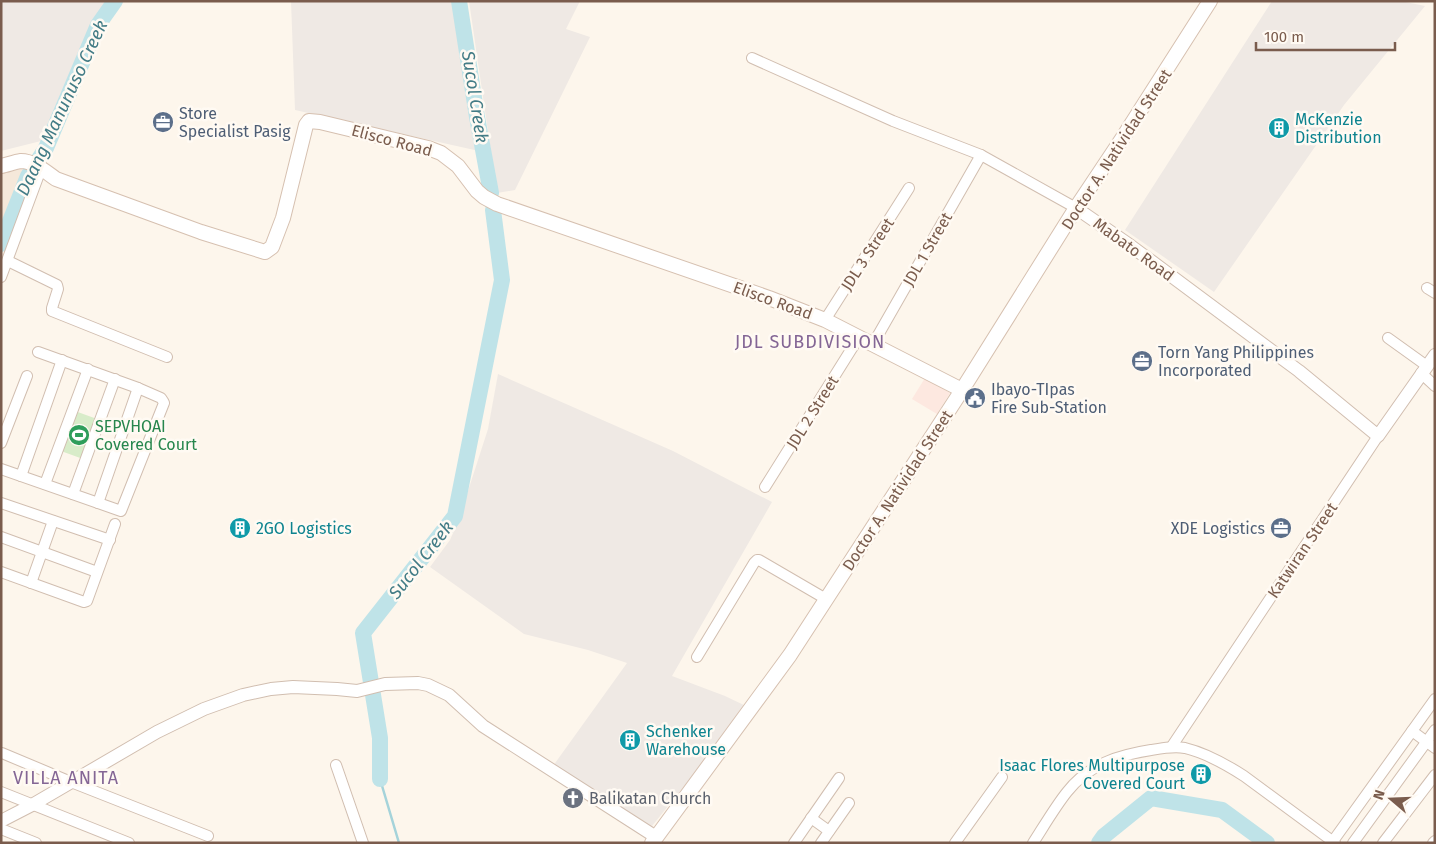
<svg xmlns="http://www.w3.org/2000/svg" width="1436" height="844" viewBox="0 0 1436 844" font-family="'Fira Sans',sans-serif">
  <rect width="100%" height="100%" fill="#fdf6ec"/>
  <path fill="#f5e8da" d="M 21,167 L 28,177 L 1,243 L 1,171 Z"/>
  <path fill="#fde8e0" d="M 925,378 L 950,393 L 937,414 L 912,399 Z"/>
  <g fill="#efe9e4">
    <path d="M 1,1 L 112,1 L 96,23 L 45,140 L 1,151 Z"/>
    <path d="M 291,1 L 455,1 L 479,151 L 295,110 Z"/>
    <path d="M 469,1 L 580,1 L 566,29 L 590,37 L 515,190 L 497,193 Z"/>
    <path d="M 1272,1 L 1401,1 L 1425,6 L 1344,105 L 1214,292 L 1125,230 Z"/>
    <path d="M 498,374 L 673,451 L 772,502 L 672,676 L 725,696 L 748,707 L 652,826 L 553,766 L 627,663 L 588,650 L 524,634 L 430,567 L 450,540 L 458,522 L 488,429 Z"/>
  </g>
  <path fill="#d8ecc9" d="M 75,411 L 97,419 L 83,459 L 61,451 Z"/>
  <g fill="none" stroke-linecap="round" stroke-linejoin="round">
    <path stroke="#a5d3da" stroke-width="2.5" d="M 380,779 L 399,843"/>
    <g stroke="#bfe3e8" stroke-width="16">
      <path d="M 459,1 L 477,117 L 491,193"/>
      <path d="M 1,244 L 28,176 L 46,148 L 98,25 L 115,1"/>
      <path d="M 380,779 L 380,738 L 363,633 L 455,516 L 502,280 L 493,210"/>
      <path d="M 1099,843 L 1104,836 L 1151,798 L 1222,810 L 1267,843"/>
    </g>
    <g stroke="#d1beb0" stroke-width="12">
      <g id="minor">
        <path d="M 752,58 L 893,121 L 981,155 L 1076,208"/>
        <path d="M 8,261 L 57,285 L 58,289 L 52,308 L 52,311 L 167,357"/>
        <path d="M 1,277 L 41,169"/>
        <path d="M 1427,288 L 1435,293"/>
        <path d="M 825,320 L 909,188"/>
        <path d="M 1388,338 L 1427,366"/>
        <path d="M 873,344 L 981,155"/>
        <path d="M 1421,373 L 1435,386"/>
        <path d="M 1,443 L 27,376"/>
        <path d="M 1,469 L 121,511 L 164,403 L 163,401 L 161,398 L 138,388 L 38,352"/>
        <path d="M 21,476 L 62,360"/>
        <path d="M 45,484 L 88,369"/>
        <path d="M 765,487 L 859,337"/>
        <path d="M 73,494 L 115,379"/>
        <path d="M 1,503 L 110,540"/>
        <path d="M 98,503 L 138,388"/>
        <path d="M 1,537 L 97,572"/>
        <path d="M 1,572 L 84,602 L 87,601 L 115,524"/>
        <path d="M 31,583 L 53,521"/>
        <path d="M 697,657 L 754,563 L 757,560 L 759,560 L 826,599"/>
        <path d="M 1412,731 L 1435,748"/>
        <path d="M 1172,746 L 1378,436"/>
        <path d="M 2,753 L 71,782 L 208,836"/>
        <path d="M 336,765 L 363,843"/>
        <path d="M 1,792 L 129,843"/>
        <path d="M 811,818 L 829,831"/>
        <path d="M 1,829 L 36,843"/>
        <path d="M 1333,841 L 1435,699"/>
        <path d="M 794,843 L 839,778"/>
        <path d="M 821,843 L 849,803"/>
        <path d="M 955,843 L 1002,777"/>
        <path d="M 1033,843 C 1044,826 1055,807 1067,792 C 1089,764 1119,755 1151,750 C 1163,748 1173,746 1185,748 C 1206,753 1227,765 1244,776 L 1335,843"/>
        <path d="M 1353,843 L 1435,730"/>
        <path d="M 1383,843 L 1435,775"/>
        <path d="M 1433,843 L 1435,841"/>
      </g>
    </g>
    <g stroke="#d1beb0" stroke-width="14">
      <g id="tertiary">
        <path d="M 1076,208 L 1131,246 L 1299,371 L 1378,436 L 1435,355"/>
        <path d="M 1,821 L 32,805 L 157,732 L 204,709 L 243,695 L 271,689 L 293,687 L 337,689 L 357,691 L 385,684 L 418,683 L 428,685 L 449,695 L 483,726 L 656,837"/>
      </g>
    </g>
    <g stroke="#d6c0b0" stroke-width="16">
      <g id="secondary">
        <path d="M 1,166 C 7,165 14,162 21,161 C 34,161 46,172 56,179 L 201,232 L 265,252 L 272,247 L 283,218 L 306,125 L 309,121 L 320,122 L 428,148 L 441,153 L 458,166 L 477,191 L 484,197 L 497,204 L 769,298 L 825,320 L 962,390"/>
        <path d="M 652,843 L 790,655 L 962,390 L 1076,208 L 1122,139 L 1210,1"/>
      </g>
    </g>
    <use href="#minor" stroke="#fff" stroke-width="10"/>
    <use href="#tertiary" stroke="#fff" stroke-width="12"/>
    <use href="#secondary" stroke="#fff" stroke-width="14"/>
  </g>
  <defs>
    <g id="office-disc" transform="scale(1.125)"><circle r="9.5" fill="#5c6f8a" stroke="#fffaf3"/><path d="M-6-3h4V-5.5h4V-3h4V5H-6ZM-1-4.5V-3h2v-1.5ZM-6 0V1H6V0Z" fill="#fff"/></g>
    <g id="building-disc" transform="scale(1.125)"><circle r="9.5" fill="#0f9aa8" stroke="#fffaf3"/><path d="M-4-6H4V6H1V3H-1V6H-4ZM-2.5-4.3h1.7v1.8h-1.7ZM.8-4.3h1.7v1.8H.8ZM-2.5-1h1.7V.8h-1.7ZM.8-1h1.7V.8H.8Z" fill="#fff"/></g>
    <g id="civic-disc" transform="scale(1.125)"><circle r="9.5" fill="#5c6f8a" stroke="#fffaf3"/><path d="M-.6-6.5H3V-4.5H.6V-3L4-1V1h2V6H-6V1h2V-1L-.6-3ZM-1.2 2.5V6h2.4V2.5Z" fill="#fff"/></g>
    <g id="stadium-disc" transform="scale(1.125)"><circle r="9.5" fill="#2e9e5b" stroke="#fffaf3"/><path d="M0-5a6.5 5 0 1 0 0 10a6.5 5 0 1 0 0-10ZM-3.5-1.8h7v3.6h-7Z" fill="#fff"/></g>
    <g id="church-disc" transform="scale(1.125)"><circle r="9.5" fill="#6b7280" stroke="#fffaf3"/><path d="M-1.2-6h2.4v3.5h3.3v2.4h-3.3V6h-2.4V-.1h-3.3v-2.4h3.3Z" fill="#fff"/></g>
  </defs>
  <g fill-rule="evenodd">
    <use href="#office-disc" x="163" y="122"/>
    <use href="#building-disc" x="1279" y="128"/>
    <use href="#office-disc" x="1142" y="361"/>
    <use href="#civic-disc" x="975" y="398"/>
    <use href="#stadium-disc" x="79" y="435"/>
    <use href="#building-disc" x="240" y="528"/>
    <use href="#office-disc" x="1281" y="528"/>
    <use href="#building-disc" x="630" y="740"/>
    <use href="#building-disc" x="1201" y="774"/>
    <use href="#church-disc" x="573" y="798"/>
  </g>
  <g text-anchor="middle" stroke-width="5" stroke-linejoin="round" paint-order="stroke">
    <g font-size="16" fill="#4e5e75" stroke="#fffaf3" text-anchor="start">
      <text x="179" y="119">Store<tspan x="179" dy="18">Specialist Pasig</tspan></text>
      <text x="1158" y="358">Torn Yang Philippines<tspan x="1158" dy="18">Incorporated</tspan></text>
      <text x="991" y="395">Ibayo-TIpas<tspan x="991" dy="18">Fire Sub-Station</tspan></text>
      <text x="1265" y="534" text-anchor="end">XDE Logistics</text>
    </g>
    <g font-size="16" fill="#0d838f" stroke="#fffaf3" text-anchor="start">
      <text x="1295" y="125">McKenzie<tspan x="1295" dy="18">Distribution</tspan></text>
      <text x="256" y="534">2GO Logistics</text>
      <text x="646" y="737">Schenker<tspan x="646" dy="18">Warehouse</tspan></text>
      <text x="1185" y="771" text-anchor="end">Isaac Flores Multipurpose<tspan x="1185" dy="18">Covered Court</tspan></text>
    </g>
    <g font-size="16" fill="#7a5c4d" stroke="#fffaf3">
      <text transform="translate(392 140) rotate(15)" y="6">Elisco Road</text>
      <text transform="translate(1116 149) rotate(-57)" y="6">Doctor A. Natividad Street</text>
      <text transform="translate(927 249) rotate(-60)" y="6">JDL 1 Street</text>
      <text transform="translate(1134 249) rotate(36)" y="6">Mabato Road</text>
      <text transform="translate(867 254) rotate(-57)" y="6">JDL 3 Street</text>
      <text transform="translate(773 300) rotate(20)" y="6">Elisco Road</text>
      <text transform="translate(812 412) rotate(-58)" y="6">JDL 2 Street</text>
      <text transform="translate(897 490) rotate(-57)" y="6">Doctor A. Natividad Street</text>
      <text transform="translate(1302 550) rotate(-56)" y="6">Katwiran Street</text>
    </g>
    <g font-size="16" fill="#27864d" stroke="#fffaf3" text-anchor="start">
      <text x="95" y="432">SEPVHOAI<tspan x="95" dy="18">Covered Court</tspan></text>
    </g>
    <g font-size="16" fill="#5b616d" stroke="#fffaf3" text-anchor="start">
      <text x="589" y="804">Balikatan Church</text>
    </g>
    <g font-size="18" font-style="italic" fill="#437c86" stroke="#fffaf3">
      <text transform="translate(475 97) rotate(81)" y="6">Sucol Creek</text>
      <text transform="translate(62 108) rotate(-65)" y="6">Daang Manunuso Creek</text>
      <text transform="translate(421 560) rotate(-52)" y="6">Sucol Creek</text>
    </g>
    <g font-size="18" letter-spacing="1" fill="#846695" stroke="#fffaf3">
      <text x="810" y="348">JDL SUBDIVISION</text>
      <text x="66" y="784">VILLA ANITA</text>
    </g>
  </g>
  <rect width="1436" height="844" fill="none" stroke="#7a5c4d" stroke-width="5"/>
  <g transform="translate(1391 799) rotate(289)" stroke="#fffaf3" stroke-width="4" paint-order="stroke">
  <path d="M0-4L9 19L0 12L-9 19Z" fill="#7a5c4d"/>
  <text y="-8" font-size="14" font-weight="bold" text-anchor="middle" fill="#7a5c4d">N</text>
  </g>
  <path d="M1256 42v8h139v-8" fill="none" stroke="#7a5c4d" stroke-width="2.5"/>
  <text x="1264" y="42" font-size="15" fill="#7a5c4d" stroke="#fffaf3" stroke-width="4" paint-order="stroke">100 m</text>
</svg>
